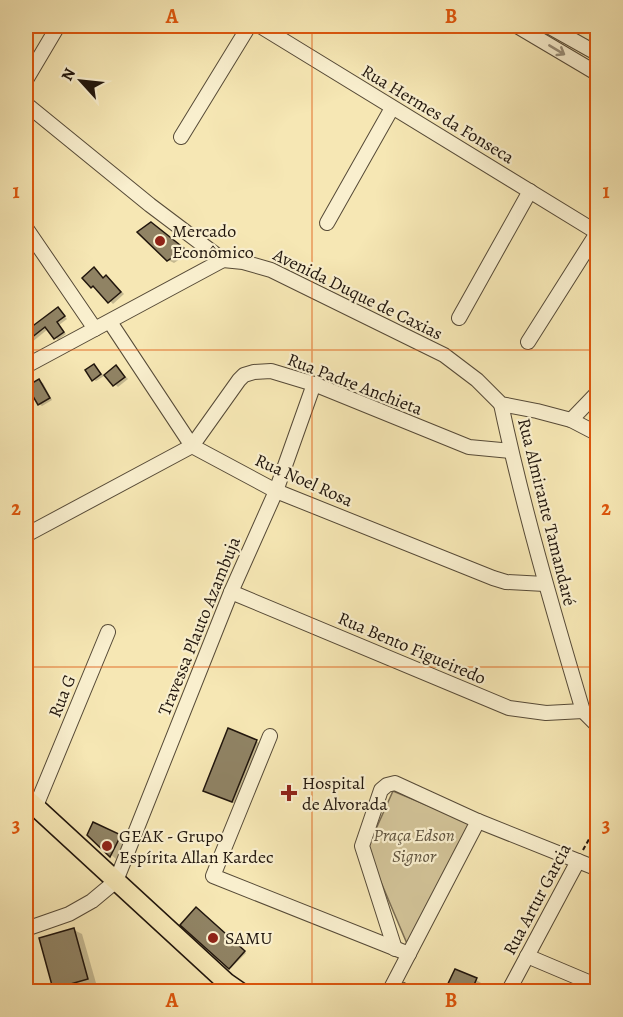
<svg xmlns="http://www.w3.org/2000/svg" width="623" height="1017" viewBox="0 0 623 1017" font-family="Alegreya,serif">
  <rect width="100%" height="100%" fill="#f6e7b4"/>
  <filter id="stains"><feTurbulence type="fractalNoise" baseFrequency=".00333" numOctaves="4"/><feColorMatrix values="0 0 0 0 .2 0 0 0 0 .09 0 0 0 0 .02 0 0 0 .5 -.17"/></filter>
  <radialGradient id="worn" r=".72"><stop offset=".6" stop-color="#630" stop-opacity="0"/><stop offset="1" stop-color="#630" stop-opacity=".3"/></radialGradient>
  <path fill="#d2c398" stroke="#7a6c52" stroke-width="1.5" d="M 393,791 L 472,824 L 408,946 L 367,849 Z"/>
  <g fill="#0003">
    <path d="M 157,227 L 189,253 L 174,263 L 168,260 Z"/>
    <path d="M 26,264 L 34,275 L 26,281 Z"/>
    <path d="M 94,269 L 104,279 L 107,277 L 110,279 L 124,294 L 113,304 L 97,288 L 92,287 Z"/>
    <path d="M 58,309 L 67,319 L 59,325 L 66,334 L 58,340 L 48,329 L 26,347 L 26,326 L 29,330 Z"/>
    <path d="M 94,365 L 104,376 L 96,381 L 93,379 Z"/>
    <path d="M 116,367 L 128,379 L 118,387 L 106,375 Z"/>
    <path d="M 39,381 L 43,383 L 52,400 L 42,406 L 39,404 Z"/>
    <path d="M 256,741 L 268,748 L 244,808 L 205,790 Z"/>
    <path d="M 89,835 L 120,837 L 125,840 L 116,859 Z"/>
    <path d="M 196,909 L 246,953 L 231,968 L 182,924 Z"/>
    <path d="M 74,930 L 82,934 L 96,983 L 61,992 L 54,988 Z"/>
    <path d="M 476,980 L 483,984 L 480,990 L 445,992 Z"/>
  </g>
  <g fill="#908364" stroke="#21160d" stroke-width="1.5">
    <path d="M 151,222 L 185,249 L 167,261 L 137,232 Z"/>
    <path d="M 94,267 L 103,278 L 106,275 L 121,292 L 108,303 L 93,286 L 91,288 L 82,278 Z"/>
    <path d="M 58,307 L 65,316 L 57,322 L 64,332 L 54,339 L 45,327 L 26,342 L 26,331 Z"/>
    <path d="M 94,364 L 101,374 L 92,381 L 85,370 Z"/>
    <path d="M 116,365 L 125,377 L 113,386 L 104,375 Z"/>
    <path d="M 39,379 L 50,398 L 38,405 L 27,386 Z"/>
    <path d="M 228,728 L 257,740 L 232,802 L 203,791 Z"/>
    <path d="M 93,822 L 121,835 L 110,857 L 87,835 Z"/>
    <path d="M 196,907 L 245,951 L 229,969 L 180,925 Z"/>
    <path d="M 74,928 L 88,979 L 53,989 L 39,938 Z"/>
    <path d="M 455,969 L 477,978 L 474,985 L 488,992 L 444,992 Z"/>
    <path d="M 404,983 L 425,991 L 425,992 L 399,992 Z"/>
  </g>
  <g fill="none" stroke-linecap="round" stroke-linejoin="round">
    <g stroke="#564a37" stroke-width="16">
      <g id="minor">
        <path d="M 260,26 L 598,233"/>
        <path d="M 517,26 L 598,74"/>
        <path d="M 548,26 L 598,54"/>
        <path d="M 26,80 L 58,26"/>
        <path d="M 26,104 L 150,205 L 223,260 L 243,262 L 271,270 L 444,355 L 477,380 L 501,404 L 537,411 L 571,420 L 598,434"/>
        <path d="M 181,137 L 249,26"/>
        <path d="M 327,223 L 392,108"/>
        <path d="M 26,228 L 95,329"/>
        <path d="M 459,318 L 530,191"/>
        <path d="M 110,322 L 192,446 L 276,491 L 493,578 L 506,582 L 545,584"/>
        <path d="M 528,342 L 597,233"/>
        <path d="M 26,366 L 223,260"/>
        <path d="M 501,404 C 523,508 553,610 583,711 L 598,726"/>
        <path d="M 571,420 L 598,392"/>
        <path d="M 26,535 L 192,446 L 239,380 L 244,375 L 254,372 L 271,371 L 314,384 L 469,447 L 511,451"/>
        <path d="M 231,592 L 509,708 L 546,713 L 583,711"/>
        <path d="M 270,736 L 213,876 L 409,954"/>
        <path d="M 36,806 L 108,632"/>
        <path d="M 26,929 L 69,914 L 92,901 L 116,881 L 231,592 L 276,491 L 314,384"/>
        <path d="M 395,949 L 362,846 L 381,790 L 387,785 L 395,783 L 478,821 L 598,869"/>
        <path d="M 527,956 L 598,986"/>
        <path d="M 389,992 L 478,821"/>
        <path d="M 508,992 L 578,861"/>
      </g>
    </g>
    <g stroke="#21160d" stroke-width="21">
      <path id="major" d="M 26,798 L 227,983 L 240,992"/>
    </g>
    <path stroke="#21160d" stroke-width="2" stroke-dasharray="4.5 3" stroke-linecap="butt" d="M 583,850 L 598,823"/>
    <use href="#minor" stroke="#f9efce" stroke-width="14"/>
    <use href="#major" stroke="#f6e7b4" stroke-width="18"/>
  </g>
  <defs><path id="oneway-shaft" d="M-6 0H5M1.5-3L5.5 0L1.5 3" fill="none" stroke-width="1.6" stroke-linecap="round" stroke-linejoin="round" transform="scale(1.5)"/></defs>
  <use stroke="#988d77" href="#oneway-shaft" transform="translate(557 50) rotate(31)"/>
  <path fill="none" stroke="#de560c" stroke-width="1.5" stroke-opacity="0.55" d="M 312,26 L 312,992M 26,350 L 598,350M 26,667 L 598,667"/>
  <g fill="#8f2418" stroke="#f9efce" stroke-width="2">
    <circle cx="160" cy="241" r="6"/>
    <path d="M286 784h6v6h6v6h-6v6h-6v-6h-6v-6h6z"/>
    <circle cx="107" cy="846" r="6"/>
    <circle cx="213" cy="938" r="6"/>
  </g>
  <g text-anchor="middle" stroke-width="4.5" stroke-linejoin="round" paint-order="stroke">
    <g font-size="18" fill="#21160d" stroke="#f9efce">
      <text transform="translate(438 114) rotate(31)" y="6">Rua Hermes da Fonseca</text>
      <text transform="translate(358 294) rotate(26)" y="6">Avenida Duque de Caxias</text>
      <text transform="translate(355 384) rotate(21)" y="6">Rua Padre Anchieta</text>
      <text transform="translate(304 480) rotate(24)" y="6">Rua Noel Rosa</text>
      <text transform="translate(547 512) rotate(76)" y="6">Rua Almirante Tamandaré</text>
      <text transform="translate(199 626) rotate(-68)" y="6">Travessa Plauto Azambuja</text>
      <text transform="translate(412 648) rotate(23)" y="6">Rua Bento Figueiredo</text>
      <text transform="translate(62 696) rotate(-68)" y="6">Rua G</text>
      <text transform="translate(537 899) rotate(-62)" y="6">Rua Artur Garcia</text>
    </g>
    <g font-size="18" fill="#21160d" stroke="#f9efce" text-anchor="start">
      <text x="172" y="237">Mercado<tspan x="172" dy="21">Econômico</tspan></text>
      <text x="302" y="789">Hospital<tspan x="302" dy="21">de Alvorada</tspan></text>
      <text x="119" y="842">GEAK - Grupo<tspan x="119" dy="21">Espírita Allan Kardec</tspan></text>
      <text x="225" y="944">SAMU</text>
    </g>
    <g font-size="18" font-style="italic" fill="#5f533e" stroke="#f9efce">
      <text x="414" y="841">Praça Edson<tspan x="414" dy="21">Signor</tspan></text>
    </g>
  </g>
  <rect width="623" height="1017" fill="none" stroke="#f6e7b4" stroke-width="66"/>
  <g transform="translate(81 81) rotate(297)" stroke="#f9efce" stroke-width="4.5" paint-order="stroke">
  <path d="M0-4.5L10 22L0 15L-10 22Z" fill="#21160d"/>
  <text y="-9" font-size="16" font-weight="bold" text-anchor="middle" fill="#21160d">N</text>
  </g>
  <rect x="33" y="33" width="557" height="951" fill="none" stroke="#de560c" stroke-width="2"/>
  <g font-size="20" text-anchor="middle" font-weight="bold" fill="#de560c">
    <text x="172" y="23">A</text>
    <text x="451" y="23">B</text>
    <text x="16" y="198">1</text>
    <text x="606" y="198">1</text>
    <text x="16" y="515">2</text>
    <text x="606" y="515">2</text>
    <text x="16" y="832">3</text>
    <text x="606" y="832">3</text>
    <text x="172" y="1007">A</text>
    <text x="451" y="1007">B</text>
  </g>
  <rect width="100%" height="100%" filter="url(#stains)"/>
  <rect width="100%" height="100%" fill="url(#worn)"/>
</svg>
